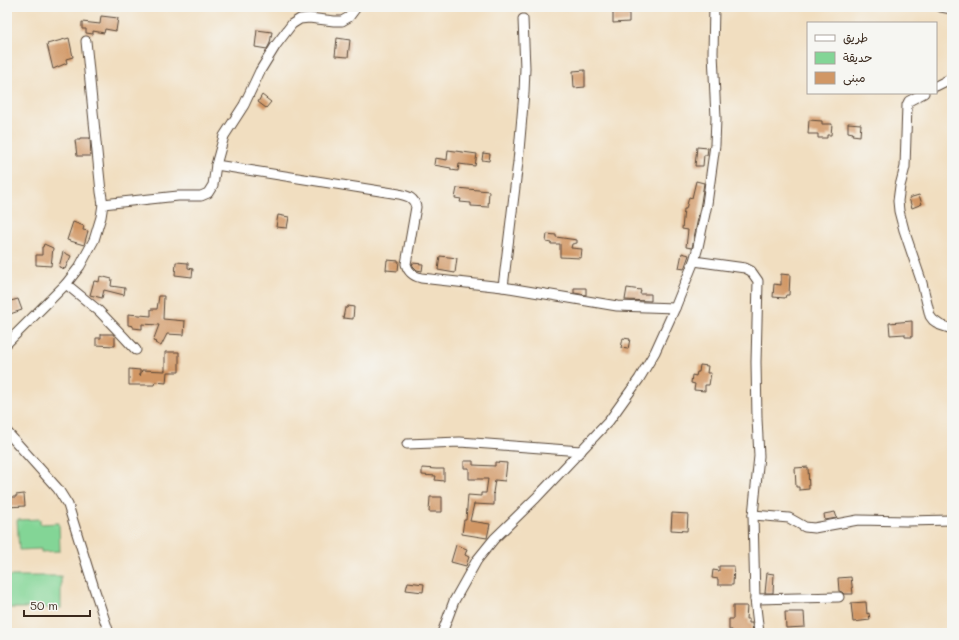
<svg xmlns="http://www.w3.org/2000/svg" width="959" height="640" viewBox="0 0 959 640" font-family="Mali,'Playpen Sans Arabic',sans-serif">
  <rect width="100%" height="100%" fill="#f6f6f2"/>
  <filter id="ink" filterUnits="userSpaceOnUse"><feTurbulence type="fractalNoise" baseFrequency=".025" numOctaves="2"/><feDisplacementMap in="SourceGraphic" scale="8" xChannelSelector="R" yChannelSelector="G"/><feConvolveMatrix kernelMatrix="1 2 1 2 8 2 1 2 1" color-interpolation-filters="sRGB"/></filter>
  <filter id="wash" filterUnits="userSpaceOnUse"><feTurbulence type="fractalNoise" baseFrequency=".012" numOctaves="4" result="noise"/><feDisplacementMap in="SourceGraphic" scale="16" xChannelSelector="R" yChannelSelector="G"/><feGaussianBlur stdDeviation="0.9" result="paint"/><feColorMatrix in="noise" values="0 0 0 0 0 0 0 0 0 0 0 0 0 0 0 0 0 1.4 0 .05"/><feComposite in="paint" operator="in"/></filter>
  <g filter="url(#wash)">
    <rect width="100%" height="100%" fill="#f1dec0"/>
    <g fill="#83d596" stroke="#5f805a">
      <path d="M 40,519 L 40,524 L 59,523 L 60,551 L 41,552 L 41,549 L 19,550 L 17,520 Z"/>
      <rect x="7" y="576" width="54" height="32"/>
    </g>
    <g id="blocks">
      <g fill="#d19765">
        <path d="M 620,7 L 629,7 L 629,22 L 613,23 L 613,11 L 620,11 Z"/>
        <path d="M 101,16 L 118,18 L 116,31 L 105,29 L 104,33 L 93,31 L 93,34 L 86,33 L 86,29 L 82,29 L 82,22 L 100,24 Z"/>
        <path d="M 257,30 L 272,32 L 270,43 L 267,49 L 255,47 Z"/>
        <path d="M 69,38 L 73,57 L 66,59 L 67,63 L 53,69 L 47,44 Z"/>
        <path d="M 337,38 L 350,40 L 348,57 L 335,56 Z"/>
        <path d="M 585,70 L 585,87 L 574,88 L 573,71 Z"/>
        <path d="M 262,95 L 271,102 L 266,108 L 258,102 Z"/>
        <path d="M 809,120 L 822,121 L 822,124 L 832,124 L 831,135 L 827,135 L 827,138 L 818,138 L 818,134 L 808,134 Z"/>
        <path d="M 848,123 L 861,124 L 860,136 L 852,135 L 853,133 L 848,132 Z"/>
        <path d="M 80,138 L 90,138 L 91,156 L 77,156 L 75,140 L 80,140 Z"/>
        <path d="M 697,147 L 708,148 L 707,155 L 704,155 L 703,166 L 695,166 Z"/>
        <path d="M 448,150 L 477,154 L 475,166 L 459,164 L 458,171 L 451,170 L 451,168 L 434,165 L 435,158 L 447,160 Z"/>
        <path d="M 483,153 L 490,154 L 489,161 L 482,160 Z"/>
        <path d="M 696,181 L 704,183 L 701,203 L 692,248 L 686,247 L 688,230 L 682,229 L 684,209 L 686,209 L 689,197 L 692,198 Z"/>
        <path d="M 457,188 L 489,191 L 488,207 L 471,206 L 471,203 L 460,202 L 461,199 L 455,198 Z"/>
        <path d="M 919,195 L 922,204 L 912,208 L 909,198 Z"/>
        <path d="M 278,215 L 289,217 L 287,228 L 276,227 Z"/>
        <path d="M 73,222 L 84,226 L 83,230 L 88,231 L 84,245 L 67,240 Z"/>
        <path d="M 547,234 L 556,235 L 556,237 L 577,240 L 577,243 L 572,244 L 571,248 L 582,249 L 581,258 L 560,257 L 560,244 L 551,244 L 551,243 L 546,242 Z"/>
        <path d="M 44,244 L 53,248 L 51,266 L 36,265 L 36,255 L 42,255 L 42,247 L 43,247 Z"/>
        <path d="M 63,252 L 71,256 L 65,269 L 59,267 Z"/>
        <path d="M 682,253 L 689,255 L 684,269 L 679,268 Z"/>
        <path d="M 440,256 L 457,258 L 455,273 L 438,270 Z"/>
        <path d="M 387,260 L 399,261 L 398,271 L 386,270 Z"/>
        <path d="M 176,262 L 188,263 L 188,268 L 193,269 L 192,277 L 175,275 Z"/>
        <path d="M 412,263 L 423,264 L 422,271 L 417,270 L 413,266 Z"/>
        <path d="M 781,274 L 790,275 L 789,295 L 786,295 L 785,298 L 773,297 L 774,284 L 781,285 Z"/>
        <path d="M 100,276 L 112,279 L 111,286 L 125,288 L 124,295 L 104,290 L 102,298 L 90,295 L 94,281 L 99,282 Z"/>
        <path d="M 574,288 L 586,288 L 586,295 L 574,293 Z"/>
        <path d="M 627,288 L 641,290 L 640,294 L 651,294 L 651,301 L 625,300 Z"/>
        <path d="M 159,296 L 164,296 L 163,319 L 185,321 L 184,335 L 167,334 L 161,346 L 155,343 L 156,342 L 153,341 L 159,325 L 142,324 L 142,329 L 133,328 L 133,326 L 128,325 L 128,314 L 151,316 L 151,309 L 157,309 Z"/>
        <path d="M 18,299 L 22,310 L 7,315 L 7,302 Z"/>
        <path d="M 348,306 L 354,307 L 353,319 L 343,318 L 345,308 L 347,308 Z"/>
        <path d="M 912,321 L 912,337 L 905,337 L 905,334 L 890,335 L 889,323 Z"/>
        <path d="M 101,334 L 113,334 L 115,337 L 115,346 L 96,345 L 96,338 L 101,338 Z"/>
        <path d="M 623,338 L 630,339 L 628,349 L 621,348 Z"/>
        <path d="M 165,352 L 179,352 L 179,372 L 167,372 L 166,383 L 155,382 L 154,385 L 129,385 L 129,369 L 140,370 L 140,376 L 142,370 L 165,371 Z"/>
        <path d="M 700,365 L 708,366 L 707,373 L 711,373 L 709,385 L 705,385 L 705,391 L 694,390 L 695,384 L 691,383 L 692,375 L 696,376 L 697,372 L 699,372 Z"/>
        <path d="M 464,461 L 473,461 L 473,465 L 495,466 L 495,462 L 507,463 L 505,481 L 495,480 L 493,493 L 494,494 L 494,505 L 474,504 L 470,521 L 490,524 L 487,538 L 462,534 L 464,520 L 466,520 L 468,495 L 481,496 L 481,493 L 486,493 L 488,479 L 469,479 L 469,468 L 464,468 Z"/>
        <path d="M 808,467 L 809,489 L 799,490 L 799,487 L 796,487 L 795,468 Z"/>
        <path d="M 422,468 L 436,469 L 444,469 L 444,481 L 435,480 L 436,476 L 422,475 Z"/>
        <path d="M 24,494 L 25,506 L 7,507 L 7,497 L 16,497 L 16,495 Z"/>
        <path d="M 430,497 L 442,497 L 442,512 L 429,512 Z"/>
        <path d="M 835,512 L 837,518 L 825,520 L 824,514 Z"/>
        <path d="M 672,513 L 688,514 L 687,531 L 671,530 Z"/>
        <path d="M 456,545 L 467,549 L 465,555 L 469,557 L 466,566 L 451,562 Z"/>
        <path d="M 719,566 L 734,566 L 733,585 L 718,585 L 718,579 L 712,578 L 713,570 L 719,571 Z"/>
        <path d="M 767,573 L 774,574 L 773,593 L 765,593 Z"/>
        <path d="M 851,577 L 853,594 L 844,594 L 842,592 L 839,591 L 838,578 Z"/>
        <path d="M 408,582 L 424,584 L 423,592 L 406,590 Z"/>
        <path d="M 866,602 L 867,614 L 869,613 L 870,620 L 853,622 L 851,603 Z"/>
        <path d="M 733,606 L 747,606 L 746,619 L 749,619 L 749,623 L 752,623 L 753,633 L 732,633 L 732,630 L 729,630 L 729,619 L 733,619 Z"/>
        <path d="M 785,612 L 804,612 L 805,627 L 786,628 Z"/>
      </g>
    </g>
  </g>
  <g filter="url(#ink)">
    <use href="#blocks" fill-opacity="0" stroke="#564536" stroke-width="1"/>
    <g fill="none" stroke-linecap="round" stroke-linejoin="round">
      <g stroke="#564536" stroke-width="11">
        <g id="street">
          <path d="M 941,7 L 952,9"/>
          <path d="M 86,41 L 101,192 L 103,204"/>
          <path d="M 936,86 L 952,78"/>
          <path d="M 924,93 L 909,101 L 907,105 L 905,167 L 900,186 L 898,201 L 899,211 L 904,230 L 922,283 L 930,316 L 933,320 L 940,325 L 952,329"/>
          <path d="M 216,165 L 399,194 C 407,196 414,197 416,207 L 406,264 C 408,272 413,276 421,278 L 503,287 L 617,306 L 675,308"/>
          <path d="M 694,261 L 745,268 L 751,271 L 758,281 L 756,362 L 757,419 L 759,456 L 753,515 L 755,599 L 759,633"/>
          <path d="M 66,284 L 99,311 L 123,336 L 136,350"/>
          <path d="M 503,287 L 518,162 L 524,93 L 525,68 L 523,19"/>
          <path d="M 7,343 L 66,284 L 80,266 L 94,240 L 101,217 L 103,204 L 178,196 L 201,196 L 208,193 L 213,185 L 216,165 L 224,136 L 244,105 L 260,71 L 276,45 L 292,24 L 300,19 L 309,18 L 334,21 L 342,21 L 349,17 L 355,9 L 356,7"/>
          <path d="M 7,432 L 58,489 L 68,505 L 94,588 L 109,633"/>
          <path d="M 407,444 L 460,442 L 581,451"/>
          <path d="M 753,515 L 789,518 L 805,527 L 814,528 L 858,520 L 907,521 L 952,520"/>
          <path d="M 755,599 L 839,597"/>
          <path d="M 442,633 L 454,601 L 477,560 L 494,539 L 536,498 L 609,421 L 639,379 L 655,352 L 675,308 L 694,261 L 698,247 L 707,204 L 711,174 L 715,145 L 716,118 L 713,53 L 714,7"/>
        </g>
      </g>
      <use href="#street" stroke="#fff" stroke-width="9"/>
    </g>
  </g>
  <rect width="959" height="640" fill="none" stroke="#f6f6f2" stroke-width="24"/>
  <rect x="807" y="22" width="130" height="72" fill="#f6f6f2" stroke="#aba49d"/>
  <rect x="815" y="35" width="20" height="6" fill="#ffffff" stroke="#aba49d"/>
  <text x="843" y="42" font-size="12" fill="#3b2a1e">طريق</text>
  <rect x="815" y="52" width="20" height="12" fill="#83d596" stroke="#aba49d"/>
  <text x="843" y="62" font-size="12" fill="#3b2a1e">حديقة</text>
  <rect x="815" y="72" width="20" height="12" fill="#d19765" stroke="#aba49d"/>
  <text x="843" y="82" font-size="12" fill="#3b2a1e">مبنى</text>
  <path d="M24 610v6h66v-6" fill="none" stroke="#3b2a1e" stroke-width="2"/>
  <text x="30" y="610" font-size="12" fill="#3b2a1e" stroke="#f6f6f2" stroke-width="3" paint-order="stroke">50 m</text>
</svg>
